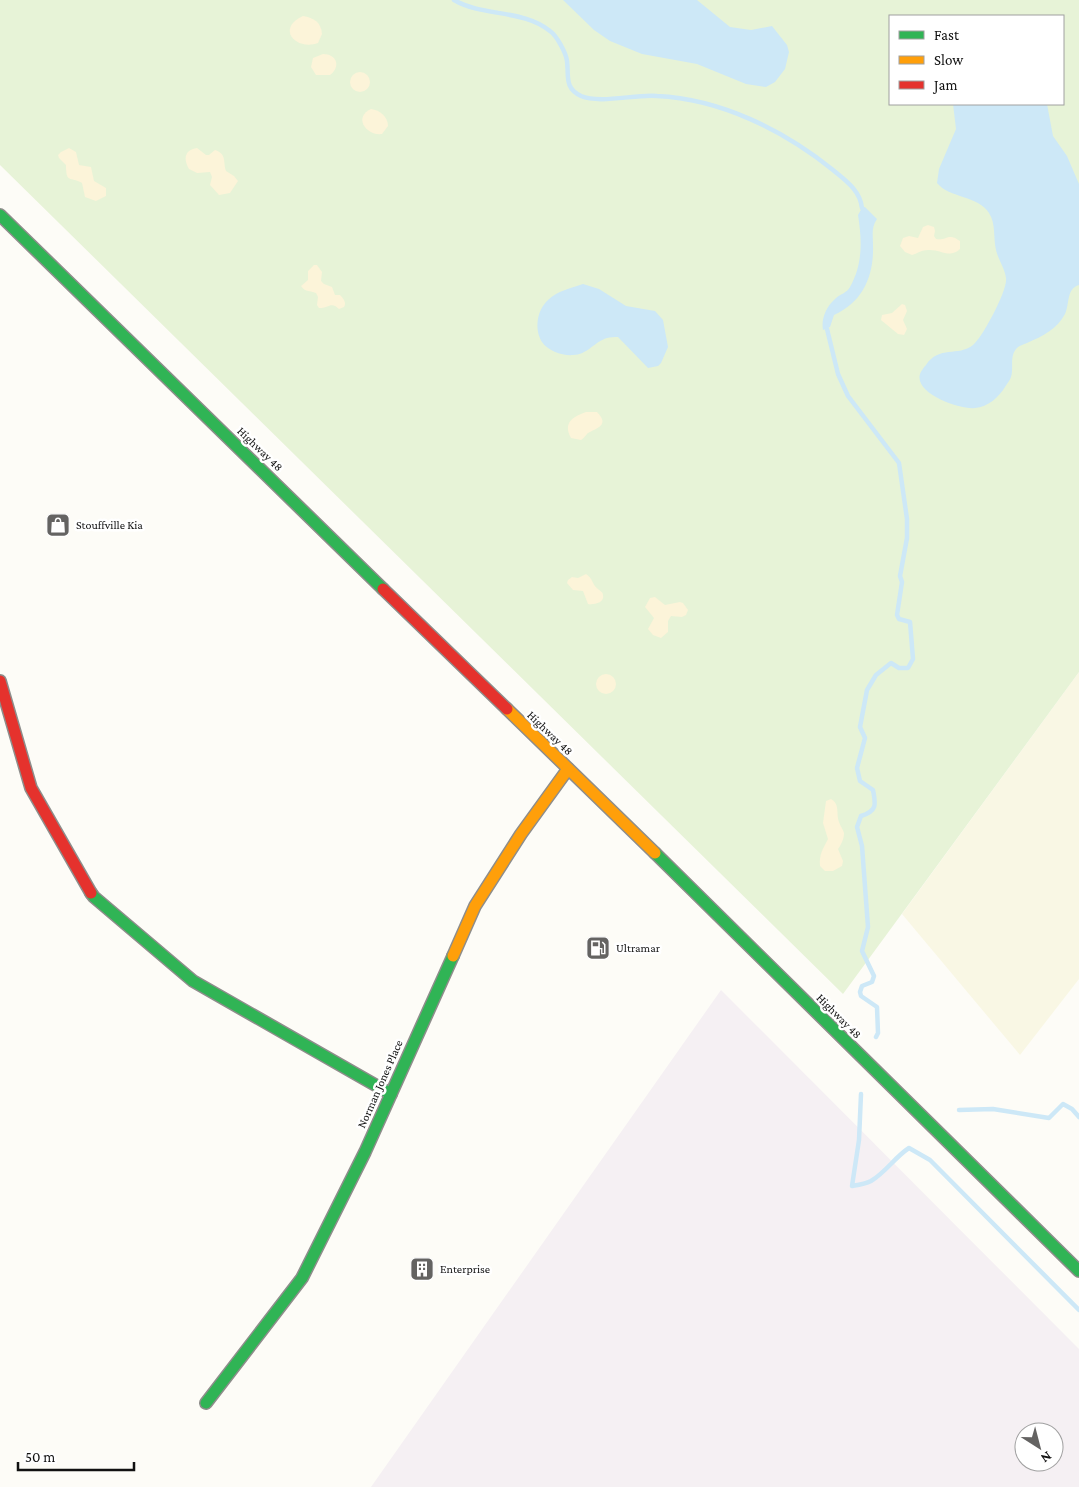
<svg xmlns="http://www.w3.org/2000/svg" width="1079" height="1487" viewBox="0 0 1079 1487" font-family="'Crimson Pro',serif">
  <rect width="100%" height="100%" fill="#fdfcf7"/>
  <path fill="#f5f0f3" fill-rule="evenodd" d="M 721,990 L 1079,1349 L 1079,1487 L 371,1487 ZM 1024,1432 L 1054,1432 L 1054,1462 L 1024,1462 Z"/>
  <path fill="#f9f7e4" d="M 1079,672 L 1079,979 L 1020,1055 L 902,914 Z"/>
  <path fill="#e7f3d7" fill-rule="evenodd" d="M 0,0 L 1079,0 L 1079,672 L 843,994 L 0,165 ZM 890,16 L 1063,16 L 1063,104 L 890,104 Z"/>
  <g fill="#fcf4d9">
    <path d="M 303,16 C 314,18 321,22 322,34 L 318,43 C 295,51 276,28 303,16 Z"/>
    <path d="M 323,54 C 337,54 341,67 330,75 L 316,75 L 311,67 L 313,58 Z"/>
    <circle cx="360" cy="82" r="10"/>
    <path d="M 371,109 C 380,110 388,117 388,126 L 382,134 C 366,136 353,117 371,109 Z"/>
    <path d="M 69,148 L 76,152 L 79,165 L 91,167 L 94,181 L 106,188 L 106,196 L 96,201 L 85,197 L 82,183 C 70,176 66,184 66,165 L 59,158 L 58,155 L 61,152 Z"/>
    <path d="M 197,148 L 206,155 L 209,155 L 215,150 C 227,154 223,162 226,171 L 234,176 L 238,181 L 230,193 L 219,195 L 210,185 L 212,177 L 210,172 L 197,173 L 189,169 C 183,158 185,150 197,148 Z"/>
    <path d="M 928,225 L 934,227 L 935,231 L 934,236 L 936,239 C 947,241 948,232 960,241 L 960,249 C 949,259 941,249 928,250 C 922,250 918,253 912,255 L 905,252 L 900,246 L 903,238 L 909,236 L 918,238 L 923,227 Z"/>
    <path d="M 314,265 L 317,265 L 322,272 L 321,281 L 324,284 L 332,287 L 335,295 L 340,295 C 343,298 347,303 344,307 L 339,309 C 331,301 329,308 319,308 L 317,305 L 318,297 L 316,293 C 310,290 306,293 301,286 L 308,280 L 308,271 Z"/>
    <path d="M 902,304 L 905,305 L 907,311 L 903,320 L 907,329 L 904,335 L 898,334 L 881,320 L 882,315 L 892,313 Z"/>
    <path d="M 586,412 L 597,412 C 612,427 592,429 587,434 C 585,436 583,439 581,440 L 571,438 C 563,423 572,417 586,412 Z"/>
    <path d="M 586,574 C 593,578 592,585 598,589 C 600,591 603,592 603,595 C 605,603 593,605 588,604 L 583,591 L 573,590 L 567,583 L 568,580 L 572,577 L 578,578 Z"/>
    <path d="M 655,597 L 665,605 L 680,602 L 683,603 L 688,610 L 686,615 L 682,617 L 671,616 L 668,621 L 668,632 L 661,638 L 653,635 L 648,629 L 654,618 L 645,607 L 650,598 Z"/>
    <circle cx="606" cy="684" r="10"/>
    <path d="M 831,799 C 840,804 836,813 839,822 C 840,826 843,829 844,833 C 844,839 841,845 838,849 L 843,861 L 842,866 L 833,871 L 825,871 L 820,866 C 819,854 823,849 828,839 L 823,823 L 826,801 Z"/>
  </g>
  <g fill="#cde8f7">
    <path d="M 563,0 L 697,0 L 730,27 L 751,30 L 772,26 L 787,45 L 789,52 L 785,69 L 775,82 L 766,87 L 746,84 L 697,64 L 642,54 L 610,41 L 594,30 Z"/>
    <path d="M 953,104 L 1047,104 L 1053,136 L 1067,156 L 1079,184 L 1079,285 C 1066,289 1070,303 1065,314 C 1057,329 1043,336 1027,343 C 1024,344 1019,346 1017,348 C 1009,356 1014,368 1011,377 C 1010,380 1007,384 1005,387 C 999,397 988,407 975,408 C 961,410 914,394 920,374 C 921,371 924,367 926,365 C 939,345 958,357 973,345 C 982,338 1008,290 1006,278 C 1005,269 998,259 996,250 C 993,237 996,224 989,213 C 979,196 949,198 937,183 L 939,169 L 956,129 Z"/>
    <path d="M 865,207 L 877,219 C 871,227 873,236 873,245 C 874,276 863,302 834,315 L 830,327 L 823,330 C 821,319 826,307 835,299 C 840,294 847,293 850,287 C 863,264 862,240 858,215 L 862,208 Z"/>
    <path d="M 583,284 L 599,289 L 626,306 L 655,311 L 663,320 L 668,347 L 661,363 L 658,366 L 648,368 L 618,337 C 615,337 610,337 607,338 C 594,342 587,355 573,355 C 563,356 548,351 542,342 C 534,329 537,310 548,300 C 557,291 571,288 583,284 Z"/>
  </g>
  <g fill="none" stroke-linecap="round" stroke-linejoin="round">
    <g stroke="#cde8f7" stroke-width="4.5">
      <path d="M 454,0 C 483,17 523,9 550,31 C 557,36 566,53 567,61 C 569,76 564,88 581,96 C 600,104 636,94 657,96 C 721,99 783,130 833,170 C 845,180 860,190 862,208"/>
      <path d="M 827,329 L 838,374 L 848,396 L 899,463 L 907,519 L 907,538 L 900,576 L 902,582 L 897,615 L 899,619 L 910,622 L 913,659 L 908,668 L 899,668 L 891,663 L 876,675 L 867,690 L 860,727 L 865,738 L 857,768 L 860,781 L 873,790 C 876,805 877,811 861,816 L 857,827 L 862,846 L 868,927 L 862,951 L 874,976 L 872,982 L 862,986 L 860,992 L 861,996 L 877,1007 L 878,1033 L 876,1037"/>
      <path d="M 861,1094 L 859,1140 L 852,1186 C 858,1185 865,1184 871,1181 C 886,1172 895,1157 909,1148 L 930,1160 L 1079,1310"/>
      <path d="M 959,1110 L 993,1109 L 1049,1118 L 1063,1104 L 1072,1109 L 1079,1117"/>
    </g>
    <g stroke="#8e8d8b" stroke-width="14">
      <g id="fast">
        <path d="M 0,215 L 383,589"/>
        <path d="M 655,853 L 1079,1271"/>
        <path d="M 91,893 L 94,897 L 193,981 L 391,1094"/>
        <path d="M 206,1403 L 302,1278 L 365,1152 L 453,956"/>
      </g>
    </g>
    <g stroke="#8e8d8b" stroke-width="14">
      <g id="slow">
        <path d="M 507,709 L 655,853"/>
        <path d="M 453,956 L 475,906 L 521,834 L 568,769"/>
      </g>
    </g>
    <g stroke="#8e8d8b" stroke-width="14">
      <g id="jam">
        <path d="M 383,589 L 507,709"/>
        <path d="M 0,681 L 31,788 L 91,893"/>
      </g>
    </g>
    <use href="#fast" stroke="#30b455" stroke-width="11"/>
    <use href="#slow" stroke="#ff9f0a" stroke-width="11"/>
    <use href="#jam" stroke="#e5322d" stroke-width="11"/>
  </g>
  <defs>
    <g id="shop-square" transform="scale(1.25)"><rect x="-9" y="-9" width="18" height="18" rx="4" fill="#646362" stroke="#fff"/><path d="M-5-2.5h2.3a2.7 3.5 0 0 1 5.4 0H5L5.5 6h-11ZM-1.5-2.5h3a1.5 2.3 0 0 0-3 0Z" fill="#fff"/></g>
    <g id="fuel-square" transform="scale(1.25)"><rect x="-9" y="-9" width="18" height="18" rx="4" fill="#646362" stroke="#fff"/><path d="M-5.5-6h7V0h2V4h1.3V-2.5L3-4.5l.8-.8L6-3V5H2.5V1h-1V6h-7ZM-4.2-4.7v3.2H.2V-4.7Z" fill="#fff"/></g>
    <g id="building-square" transform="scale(1.25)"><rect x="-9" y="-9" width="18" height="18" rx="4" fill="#646362" stroke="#fff"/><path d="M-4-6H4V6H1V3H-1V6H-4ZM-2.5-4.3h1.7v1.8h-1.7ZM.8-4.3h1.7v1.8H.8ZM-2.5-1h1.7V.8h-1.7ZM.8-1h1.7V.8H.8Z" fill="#fff"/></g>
  </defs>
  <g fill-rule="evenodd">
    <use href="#shop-square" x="58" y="525"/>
    <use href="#fuel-square" x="598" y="948"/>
    <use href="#building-square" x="422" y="1269"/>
  </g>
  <g text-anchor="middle" stroke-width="5" stroke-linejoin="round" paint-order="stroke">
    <g font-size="12" fill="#111" stroke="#fff">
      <text transform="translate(260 449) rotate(44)" y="4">Highway 48</text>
      <text transform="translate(550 733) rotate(44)" y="4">Highway 48</text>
      <text transform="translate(839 1016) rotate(45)" y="4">Highway 48</text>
      <text transform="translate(380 1084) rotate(-66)" y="4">Norman Jones Place</text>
    </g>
    <g font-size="12" fill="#111" stroke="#fff" text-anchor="start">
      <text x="76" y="529">Stouffville Kia</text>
      <text x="616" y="952">Ultramar</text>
      <text x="440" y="1273">Enterprise</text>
    </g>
  </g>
  <rect x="889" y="15" width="175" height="90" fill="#ffffff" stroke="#a0a0a0"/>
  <rect x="899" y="31" width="25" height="8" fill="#30b455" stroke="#a0a0a0"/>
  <text x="934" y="40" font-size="15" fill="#111111">Fast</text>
  <rect x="899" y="56" width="25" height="8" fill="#ff9f0a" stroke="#a0a0a0"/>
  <text x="934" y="65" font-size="15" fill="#111111">Slow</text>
  <rect x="899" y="81" width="25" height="8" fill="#e5322d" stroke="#a0a0a0"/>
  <text x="934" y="90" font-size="15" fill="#111111">Jam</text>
  <g transform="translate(1039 1447) rotate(144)"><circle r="24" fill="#ffffff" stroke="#a0a0a0"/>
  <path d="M0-4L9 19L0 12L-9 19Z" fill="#646362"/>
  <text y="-8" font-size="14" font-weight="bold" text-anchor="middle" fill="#111111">N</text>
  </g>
  <path d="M18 1462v8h116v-8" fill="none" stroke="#111111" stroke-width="2.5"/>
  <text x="25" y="1462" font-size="15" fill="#111111" stroke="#ffffff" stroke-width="4" paint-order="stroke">50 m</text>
</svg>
